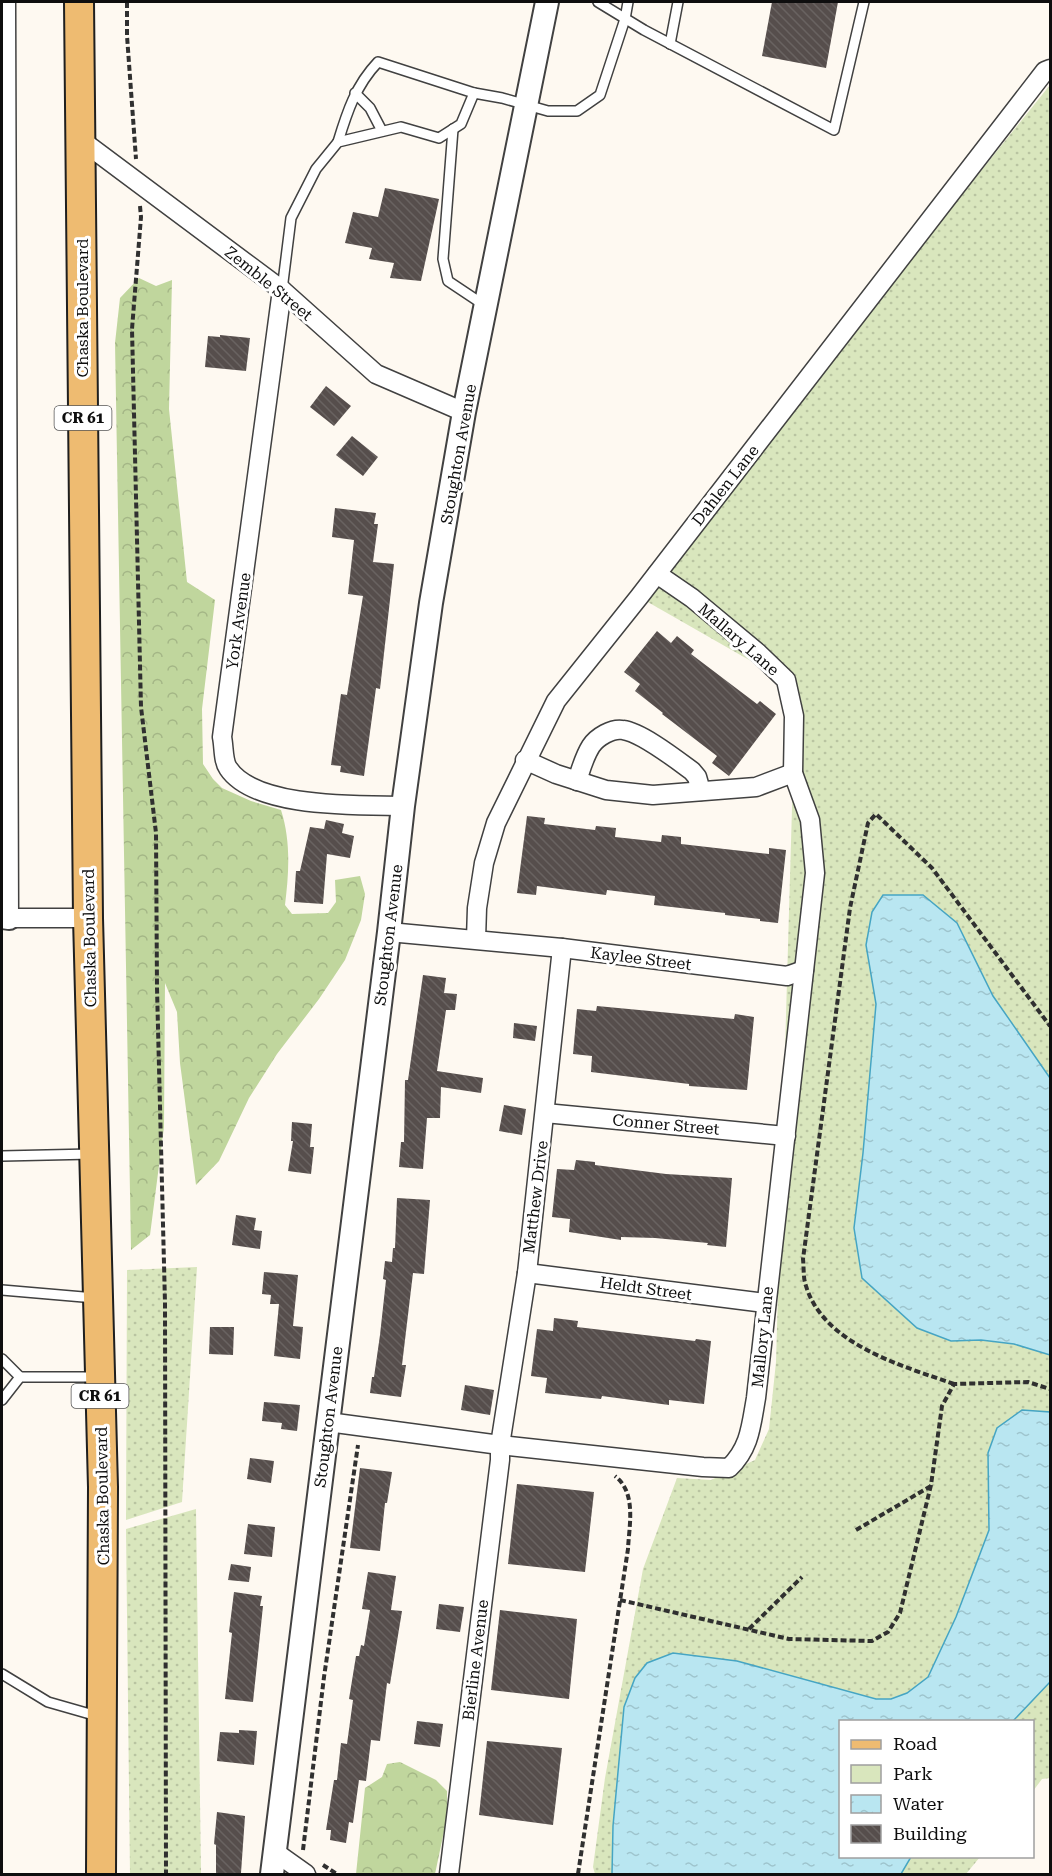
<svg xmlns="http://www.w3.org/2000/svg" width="1052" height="1876" viewBox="0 0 1052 1876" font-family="'Roboto Serif',serif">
  <defs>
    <pattern id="green-dots" width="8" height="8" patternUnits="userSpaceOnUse" patternTransform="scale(1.5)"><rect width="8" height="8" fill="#d9e6bd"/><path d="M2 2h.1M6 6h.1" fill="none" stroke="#b9c4a1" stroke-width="1.8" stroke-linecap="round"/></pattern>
    <pattern id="forest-crowns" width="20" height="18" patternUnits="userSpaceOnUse" patternTransform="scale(1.5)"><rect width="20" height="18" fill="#c0d69d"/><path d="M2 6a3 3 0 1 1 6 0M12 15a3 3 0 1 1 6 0" fill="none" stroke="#a4b686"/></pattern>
    <pattern id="water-ripples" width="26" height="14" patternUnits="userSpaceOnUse" patternTransform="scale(1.5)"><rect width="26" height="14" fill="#b9e6f1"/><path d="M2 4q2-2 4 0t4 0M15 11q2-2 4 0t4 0" fill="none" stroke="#9ec4cd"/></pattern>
    <pattern id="building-back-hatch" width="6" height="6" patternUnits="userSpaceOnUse" patternTransform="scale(1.5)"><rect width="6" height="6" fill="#564e4c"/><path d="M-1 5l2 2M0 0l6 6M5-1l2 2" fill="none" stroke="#696361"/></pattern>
  </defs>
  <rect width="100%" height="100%" fill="#fef9f1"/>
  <g fill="url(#green-dots)">
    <path d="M 1050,85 L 1050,1778 L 1042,1779 L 1033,1791 L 1032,1722 L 840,1722 L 840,1856 L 980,1857 L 966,1874 L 595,1874 L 593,1867 L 605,1778 L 643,1569 L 677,1478 L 711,1480 L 755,1460 L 769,1429 L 776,1362 L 793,773 L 786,681 L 639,597 Z"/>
    <path d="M 197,1267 L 182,1502 L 126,1520 L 127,1270 Z"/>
    <path d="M 196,1509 L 201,1874 L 130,1874 L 126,1529 Z"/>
  </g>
  <g fill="url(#forest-crowns)">
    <path d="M 139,278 L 156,286 L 172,280 L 169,409 L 187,582 L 215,600 L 202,709 L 203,764 L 213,779 L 222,788 L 251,801 L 281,810 C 291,841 289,873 285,905 L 292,914 L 328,913 L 336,902 L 335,880 L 360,876 L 365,894 L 361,920 L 345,960 L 319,999 L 277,1054 L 249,1098 L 219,1161 L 196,1185 L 180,1063 L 177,1012 L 165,983 L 164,1127 L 150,1235 L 131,1250 L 115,343 L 120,298 Z"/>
    <path d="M 400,1762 L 436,1780 L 447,1791 L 447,1817 L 435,1874 L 356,1874 L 365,1788 L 382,1777 L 387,1764 Z"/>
  </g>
  <g fill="url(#water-ripples)" stroke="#46a5c3" stroke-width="1.5">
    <path d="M 883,895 L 923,895 L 957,923 L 993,996 L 1050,1078 L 1050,1355 L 1014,1344 L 981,1340 L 951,1341 L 917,1328 L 862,1278 L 854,1228 L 863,1153 L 876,1004 L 866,945 L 872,912 Z"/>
    <path d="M 1022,1410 L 1050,1412 L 1050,1682 L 1013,1721 L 840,1722 L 840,1856 L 911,1857 L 901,1874 L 612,1874 L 613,1826 L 624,1707 L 635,1678 L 647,1663 L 673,1653 L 737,1661 L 876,1699 L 891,1699 L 907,1693 L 928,1677 L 956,1617 L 989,1530 L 988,1453 L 997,1428 Z"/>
  </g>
  <g fill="url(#building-back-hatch)">
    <path d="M 772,2 L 838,2 L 826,68 L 762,56 Z"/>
    <path d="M 385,188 L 439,199 L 421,281 L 390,278 L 394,263 L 369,259 L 372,248 L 345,243 L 353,212 L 378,217 Z"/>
    <path d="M 220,335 L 250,338 L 246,371 L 205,367 L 208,336 L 220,337 Z"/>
    <path d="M 326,386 L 351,406 L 334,426 L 310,407 Z"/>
    <path d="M 352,436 L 378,457 L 363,476 L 336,455 Z"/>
    <path d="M 335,508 L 376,513 L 374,524 L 378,524 L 373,562 L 394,564 L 380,689 L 376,688 L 364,776 L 340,772 L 341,766 L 331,765 L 341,694 L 347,695 L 363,596 L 348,594 L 354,540 L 332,537 Z"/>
    <path d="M 657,631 L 671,643 L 677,636 L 694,650 L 691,654 L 757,704 L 760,701 L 776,714 L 729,776 L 712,763 L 717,756 L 662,714 L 663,713 L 635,691 L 640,684 L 624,672 Z"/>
    <path d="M 527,816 L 545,818 L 544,824 L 595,830 L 596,826 L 616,828 L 615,837 L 661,842 L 662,835 L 681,837 L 681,844 L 769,854 L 769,848 L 786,850 L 778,923 L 760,921 L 760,919 L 725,915 L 725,913 L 654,905 L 655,896 L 607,890 L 606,895 L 537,886 L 536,895 L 517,893 Z"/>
    <path d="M 326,820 L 344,824 L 342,833 L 354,836 L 350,858 L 327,854 L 323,904 L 294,902 L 296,871 L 300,871 L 310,827 L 324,829 Z"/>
    <path d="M 423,975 L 446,978 L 444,993 L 457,994 L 455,1010 L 446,1010 L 437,1071 L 483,1078 L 481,1093 L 441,1087 L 440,1118 L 427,1118 L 423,1169 L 399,1167 L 401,1142 L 404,1142 L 405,1080 L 408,1080 Z"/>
    <path d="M 597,1006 L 734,1019 L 735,1014 L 754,1017 L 747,1090 L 689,1086 L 689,1084 L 591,1072 L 592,1056 L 573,1054 L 577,1009 L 596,1011 Z"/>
    <path d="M 514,1023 L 537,1026 L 535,1041 L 513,1038 Z"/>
    <path d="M 504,1105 L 526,1109 L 522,1135 L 499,1131 Z"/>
    <path d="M 292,1122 L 312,1124 L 310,1147 L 314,1147 L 311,1174 L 288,1171 L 293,1141 L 291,1141 Z"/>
    <path d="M 576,1160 L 595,1162 L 595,1165 L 666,1174 L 732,1178 L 726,1247 L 707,1245 L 708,1243 L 655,1238 L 621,1237 L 621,1240 L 569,1232 L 570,1219 L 552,1217 L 557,1169 L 574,1170 Z"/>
    <path d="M 397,1198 L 430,1200 L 424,1274 L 413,1273 L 402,1365 L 406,1365 L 401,1397 L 370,1393 L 372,1377 L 374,1377 L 380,1335 L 386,1280 L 383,1279 L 385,1261 L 392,1262 L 393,1248 L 395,1248 Z"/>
    <path d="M 236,1215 L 256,1218 L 254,1230 L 262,1231 L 260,1249 L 232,1245 Z"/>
    <path d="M 264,1272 L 298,1275 L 293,1326 L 303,1327 L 300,1359 L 274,1356 L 279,1304 L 270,1304 L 271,1295 L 262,1294 Z"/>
    <path d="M 554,1318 L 578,1321 L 577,1327 L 695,1341 L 696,1339 L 711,1341 L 704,1404 L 669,1400 L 669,1405 L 602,1396 L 601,1399 L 545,1393 L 547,1378 L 531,1376 L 537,1329 L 553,1331 Z"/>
    <path d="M 210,1327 L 234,1327 L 233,1355 L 209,1354 Z"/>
    <path d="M 465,1385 L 494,1390 L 490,1415 L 461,1410 Z"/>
    <path d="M 264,1402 L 300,1405 L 297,1431 L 281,1429 L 282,1423 L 262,1421 Z"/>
    <path d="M 250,1458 L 274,1461 L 271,1483 L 247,1479 Z"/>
    <path d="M 360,1468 L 392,1472 L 387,1503 L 385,1503 L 380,1551 L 350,1548 Z"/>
    <path d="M 517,1484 L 594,1492 L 585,1572 L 508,1564 Z"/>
    <path d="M 248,1524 L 275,1527 L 272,1557 L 244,1554 Z"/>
    <path d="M 231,1564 L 251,1567 L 249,1582 L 228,1580 Z"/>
    <path d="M 368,1572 L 396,1576 L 391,1610 L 402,1611 L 390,1684 L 387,1683 L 380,1741 L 371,1740 L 366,1781 L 359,1780 L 353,1823 L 349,1822 L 346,1843 L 330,1840 L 331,1830 L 326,1830 L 334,1780 L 337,1780 L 341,1743 L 347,1744 L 353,1700 L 349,1699 L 356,1656 L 359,1656 L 361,1645 L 364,1646 L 370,1610 L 362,1609 Z"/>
    <path d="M 234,1592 L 262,1596 L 260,1606 L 263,1606 L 253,1702 L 225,1699 L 232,1633 L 229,1632 Z"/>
    <path d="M 439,1604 L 464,1607 L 460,1632 L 436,1629 Z"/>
    <path d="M 500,1610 L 577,1619 L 569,1699 L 491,1690 Z"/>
    <path d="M 417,1721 L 443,1724 L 440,1747 L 414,1744 Z"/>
    <path d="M 239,1730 L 257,1731 L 254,1765 L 217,1761 L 220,1732 L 239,1733 Z"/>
    <path d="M 487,1741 L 562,1748 L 553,1825 L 479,1815 Z"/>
    <path d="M 217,1812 L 245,1816 L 241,1873 L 216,1873 L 216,1845 L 214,1844 Z"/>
  </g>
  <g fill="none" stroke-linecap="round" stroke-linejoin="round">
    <g stroke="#414141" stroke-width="12">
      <g id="service">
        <path d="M 598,2 L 644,30 L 834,130 L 864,2"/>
        <path d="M 670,44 L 678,2"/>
        <path d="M 355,93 L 370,108 L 382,131"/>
        <path d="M 453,129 L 443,259 L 448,281 L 484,305"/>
        <path d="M 338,142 C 347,112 356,85 378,62 L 474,93"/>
        <path d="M 282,290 L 291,218 L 316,169 L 338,142 L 401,127 L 439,138 L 461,124 L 474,93 L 502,98 L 548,111 L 577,111 L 600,95 L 625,19 L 628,2"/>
        <path d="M 2,1156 L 92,1154"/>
        <path d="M 2,1290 L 95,1298"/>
        <path d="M 2,1359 L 20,1377"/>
        <path d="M 2,1400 L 20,1377 L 97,1377"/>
        <path d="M 2,1674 L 48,1702 L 97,1716"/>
      </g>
    </g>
    <g stroke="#414141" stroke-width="21">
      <g id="minor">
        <path d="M 6,2 L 9,918 L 88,918"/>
        <path d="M 81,140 L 282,290 L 376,374 L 464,412"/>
        <path d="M 282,290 L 222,737 C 224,746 223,761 228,768 C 255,809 359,805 403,806"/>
        <path d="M 525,760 L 556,774 L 606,790 L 653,795 L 756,787 L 793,773"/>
        <path d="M 577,781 C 581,769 584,757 591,746 C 597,737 612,728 623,730 C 641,732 677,760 692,771 L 697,777 L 701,791"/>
        <path d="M 389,932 L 562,948 L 787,976 L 804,970"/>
        <path d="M 476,939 L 477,908 L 484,863 L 496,823 L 556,701 L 639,597 L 1045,71 L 1050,69"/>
        <path d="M 545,1113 L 786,1136"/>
        <path d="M 527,1273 L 765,1303"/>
        <path d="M 328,1422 L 500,1445 L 703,1467 L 729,1468 C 750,1448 751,1426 756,1398 L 815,873 L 810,820 L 793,773 L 794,716 L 786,680 L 758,653 L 692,598 L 657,574"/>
        <path d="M 275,1852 L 306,1874"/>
        <path d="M 449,1874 L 500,1460 L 500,1445 L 527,1273 L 562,948"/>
      </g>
    </g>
    <g stroke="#414141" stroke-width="26">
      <g id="tertiary">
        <path d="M 2,917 L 9,918"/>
        <path d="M 272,1874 L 389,932 L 403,806 L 431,603 L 464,412 L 547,2"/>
      </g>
    </g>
    <g stroke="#1f1f1f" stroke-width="32">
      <path id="primary" d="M 79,2 L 88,918 L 103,1487 L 101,1874"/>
    </g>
    <g stroke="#303030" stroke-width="4" stroke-dasharray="6 3" stroke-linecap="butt">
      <path d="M 127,2 L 127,36 L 136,159"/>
      <path d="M 140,206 L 141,217 L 132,329 L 141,707 L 156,833 L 157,988 L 165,1303 L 166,1874"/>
      <path d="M 954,1384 C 903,1366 824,1345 806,1286 C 803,1278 804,1268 803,1259 L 850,908 L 868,823 L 876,814 L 932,868 L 1050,1026"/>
      <path d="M 856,1530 L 931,1486"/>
      <path d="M 620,1600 L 789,1639 L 872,1641 L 888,1632 L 900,1613 L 931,1485 L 942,1406 L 954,1384 L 1028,1382 L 1050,1389"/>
      <path d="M 749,1629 L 802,1577"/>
      <path d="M 303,1850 L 324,1677 L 358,1445"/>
      <path d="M 323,1865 L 337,1874"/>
      <path d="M 578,1874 L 628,1549 C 629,1526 637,1493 615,1476"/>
    </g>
    <use href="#service" stroke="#fff" stroke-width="9"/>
    <use href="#minor" stroke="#fff" stroke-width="18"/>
    <use href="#tertiary" stroke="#fff" stroke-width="22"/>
    <use href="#primary" stroke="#eebb71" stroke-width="28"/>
  </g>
  <g text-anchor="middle" stroke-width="6" stroke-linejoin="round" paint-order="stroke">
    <g fill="#fff" stroke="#565656" stroke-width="1.5">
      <rect x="54.5" y="406" width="57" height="24" rx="4.5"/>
      <rect x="71.5" y="1384" width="57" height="24" rx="4.5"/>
    </g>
    <g font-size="15" font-weight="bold" fill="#0e0e0e">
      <text x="83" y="423">CR 61</text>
      <text x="100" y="1401">CR 61</text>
    </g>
    <g font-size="16" fill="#0e0e0e" stroke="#fff">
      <text transform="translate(269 283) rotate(39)" y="6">Zemble Street</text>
      <text transform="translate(82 308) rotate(-90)" y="6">Chaska Boulevard</text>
      <text transform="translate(458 454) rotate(-80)" y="6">Stoughton Avenue</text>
      <text transform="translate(725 485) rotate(-52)" y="6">Dahlen Lane</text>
      <text transform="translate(238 621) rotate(-82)" y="6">York Avenue</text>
      <text transform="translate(739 639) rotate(41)" y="6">Mallary Lane</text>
      <text transform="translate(388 935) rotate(-83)" y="6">Stoughton Avenue</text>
      <text transform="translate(89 938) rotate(-91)" y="6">Chaska Boulevard</text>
      <text transform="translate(641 958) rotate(7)" y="6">Kaylee Street</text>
      <text transform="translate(666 1124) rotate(5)" y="6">Conner Street</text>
      <text transform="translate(535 1197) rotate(-83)" y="6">Matthew Drive</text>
      <text transform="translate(646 1288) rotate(8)" y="6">Heldt Street</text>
      <text transform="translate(762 1337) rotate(-84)" y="6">Mallory Lane</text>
      <text transform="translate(328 1417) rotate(-83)" y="6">Stoughton Avenue</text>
      <text transform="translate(102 1496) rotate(-91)" y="6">Chaska Boulevard</text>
      <text transform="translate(475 1660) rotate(-83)" y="6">Bierline Avenue</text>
    </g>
  </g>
  <rect width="1052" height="1876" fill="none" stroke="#0e0e0e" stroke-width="6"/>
  <rect x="839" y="1720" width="195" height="138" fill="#ffffff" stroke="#9f9f9f" stroke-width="1.5"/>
  <rect x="851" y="1740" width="30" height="9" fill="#eebb71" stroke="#9f9f9f" stroke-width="1.5"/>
  <text x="893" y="1750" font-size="18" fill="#0e0e0e">Road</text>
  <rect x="851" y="1765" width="30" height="18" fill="#d9e6bd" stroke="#9f9f9f" stroke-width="1.5"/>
  <text x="893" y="1780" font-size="18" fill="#0e0e0e">Park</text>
  <rect x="851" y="1795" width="30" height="18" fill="url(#water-ripples)" stroke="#9f9f9f" stroke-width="1.5"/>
  <text x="893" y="1810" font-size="18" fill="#0e0e0e">Water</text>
  <rect x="851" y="1825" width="30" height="18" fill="url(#building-back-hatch)" stroke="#9f9f9f" stroke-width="1.5"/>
  <text x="893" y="1840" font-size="18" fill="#0e0e0e">Building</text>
</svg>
